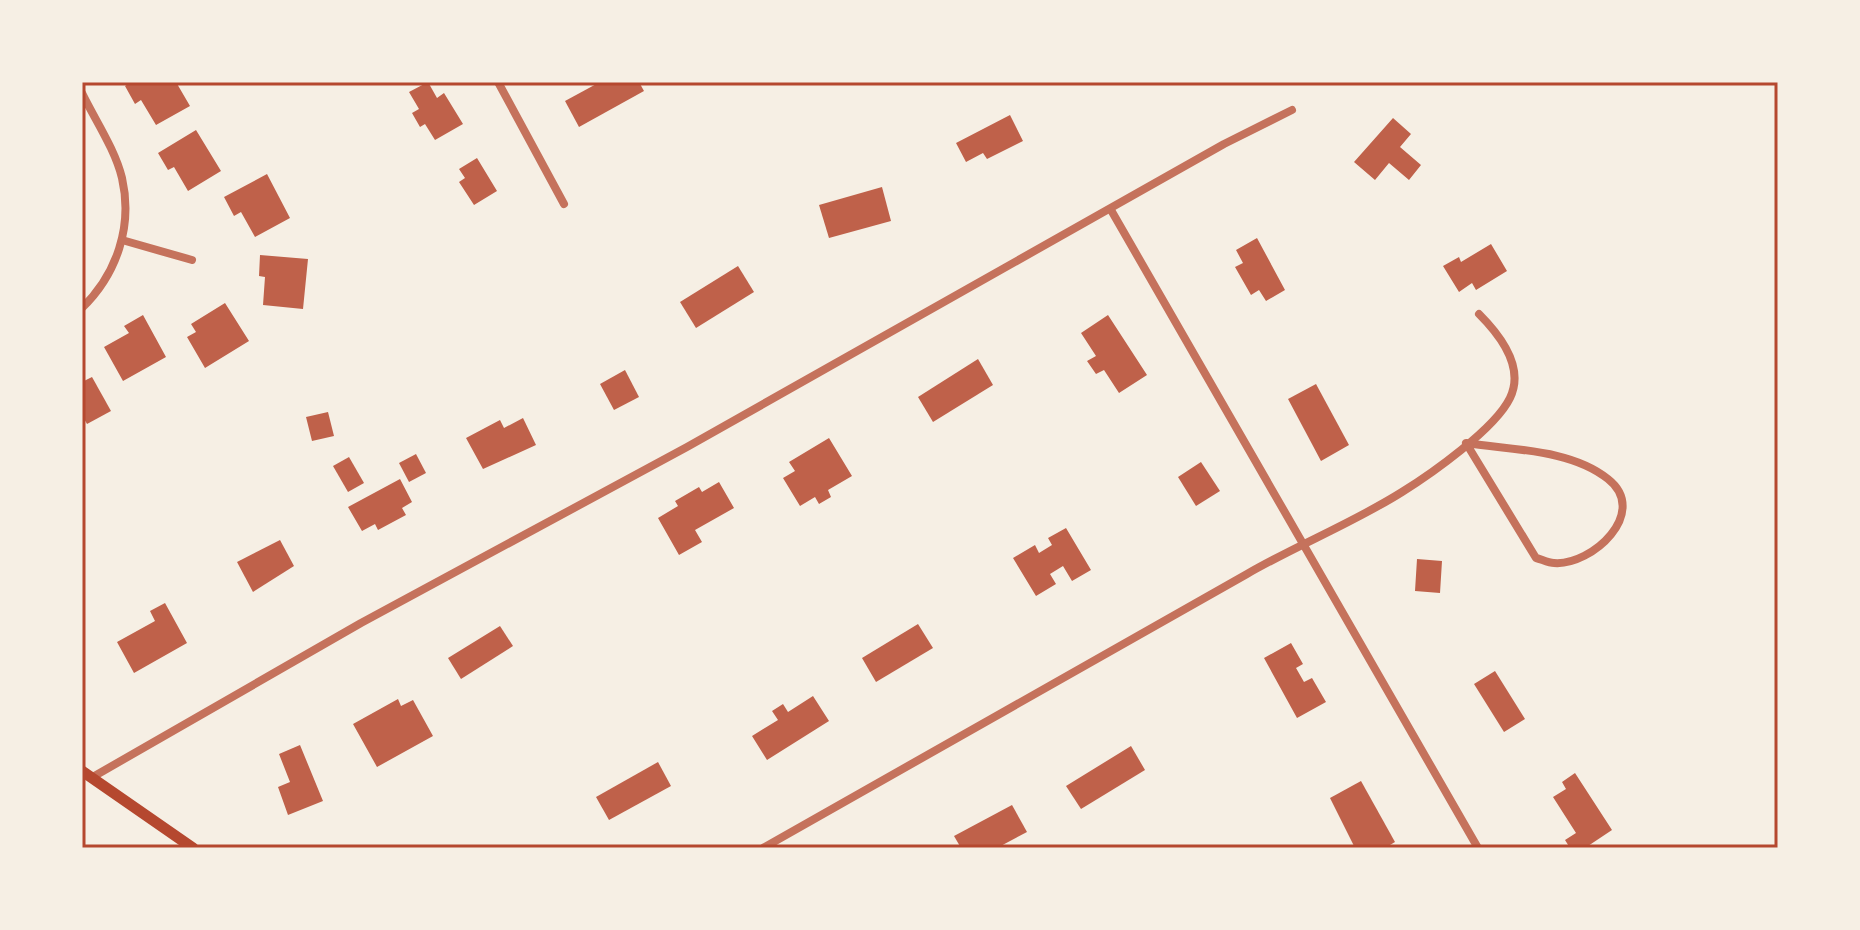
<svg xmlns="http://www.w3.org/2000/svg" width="1860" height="930" viewBox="0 0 1860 930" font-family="Inter,sans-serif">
  <rect width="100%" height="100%" fill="#f6efe4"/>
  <g fill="#bf614a">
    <path d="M 131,82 L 176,82 L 190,106 L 156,125 L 141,100 L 135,104 L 125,86 Z"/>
    <path d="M 428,82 L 437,98 L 444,93 L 463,124 L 435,140 L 425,124 L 420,127 L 412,113 L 419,109 L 409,92 Z"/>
    <path d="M 600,82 L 639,82 L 644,91 L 579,127 L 565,101 Z"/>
    <path d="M 1010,115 L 1023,141 L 987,159 L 983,153 L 966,162 L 956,143 Z"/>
    <path d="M 1393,118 L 1411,134 L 1400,147 L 1421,165 L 1409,180 L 1389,163 L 1375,180 L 1354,162 Z"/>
    <path d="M 196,130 L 221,171 L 188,191 L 174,167 L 168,170 L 158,153 Z"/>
    <path d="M 477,158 L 497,191 L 474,205 L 459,182 L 465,178 L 459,169 Z"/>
    <path d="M 267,174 L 290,218 L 255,237 L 241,212 L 234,216 L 224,197 Z"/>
    <path d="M 882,187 L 891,221 L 829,238 L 819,205 Z"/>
    <path d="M 1257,238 L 1285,290 L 1266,301 L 1259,290 L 1251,295 L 1235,267 L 1243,263 L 1236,250 Z"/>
    <path d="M 1491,244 L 1507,271 L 1476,290 L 1472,283 L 1459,292 L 1443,266 L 1459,257 L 1461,262 Z"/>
    <path d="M 260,255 L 308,259 L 303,309 L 263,305 L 265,277 L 259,276 Z"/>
    <path d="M 738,266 L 754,292 L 696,328 L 680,302 Z"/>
    <path d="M 225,303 L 249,341 L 205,368 L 187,337 L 196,332 L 191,324 Z"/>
    <path d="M 143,315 L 166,357 L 123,381 L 104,347 L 129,333 L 124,326 Z"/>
    <path d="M 1108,315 L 1147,375 L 1119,393 L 1104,370 L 1096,374 L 1087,361 L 1096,356 L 1081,333 Z"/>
    <path d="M 978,359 L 993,385 L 933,422 L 918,397 Z"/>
    <path d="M 625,370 L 639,397 L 614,410 L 600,384 Z"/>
    <path d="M 92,377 L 111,411 L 87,424 L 82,415 L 82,382 Z"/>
    <path d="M 1316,384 L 1349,445 L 1321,461 L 1288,399 Z"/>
    <path d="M 328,412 L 334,436 L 312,441 L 306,417 Z"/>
    <path d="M 523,418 L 536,445 L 483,469 L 466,438 L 500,420 L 504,428 Z"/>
    <path d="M 829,438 L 852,476 L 828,490 L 831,497 L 819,504 L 815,497 L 800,506 L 783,478 L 795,471 L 789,462 Z"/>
    <path d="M 416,454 L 426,473 L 409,482 L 399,463 Z"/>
    <path d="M 349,457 L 364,483 L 348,492 L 333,466 Z"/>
    <path d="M 1201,462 L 1220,491 L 1196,506 L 1178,477 Z"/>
    <path d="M 400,479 L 412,502 L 402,508 L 406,515 L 378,530 L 375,524 L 362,531 L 348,507 Z"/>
    <path d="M 719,482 L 734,508 L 695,530 L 702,542 L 679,555 L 658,518 L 678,506 L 675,501 L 699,487 L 702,492 Z"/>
    <path d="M 1066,528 L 1091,570 L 1072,581 L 1063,566 L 1050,574 L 1056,584 L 1036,596 L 1013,558 L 1035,545 L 1039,553 L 1052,545 L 1048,538 Z"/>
    <path d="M 280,540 L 294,566 L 253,592 L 237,562 Z"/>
    <path d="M 1417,559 L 1442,561 L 1440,593 L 1415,591 Z"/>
    <path d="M 165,603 L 187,643 L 134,673 L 117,642 L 155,621 L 150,611 Z"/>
    <path d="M 918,624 L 933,648 L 876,682 L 862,658 Z"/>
    <path d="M 500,626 L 513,646 L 461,679 L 448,658 Z"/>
    <path d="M 1291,643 L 1303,664 L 1296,668 L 1304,682 L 1312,678 L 1326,702 L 1297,718 L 1264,658 Z"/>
    <path d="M 1495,671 L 1525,719 L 1504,732 L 1474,684 Z"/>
    <path d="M 813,696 L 829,721 L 767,760 L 752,736 L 778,720 L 772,711 L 783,704 L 788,712 Z"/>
    <path d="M 398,699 L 401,706 L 413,700 L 433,736 L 377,767 L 353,724 Z"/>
    <path d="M 300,745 L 323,801 L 288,815 L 278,787 L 290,782 L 279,754 Z"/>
    <path d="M 1131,746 L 1145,770 L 1081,809 L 1066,786 Z"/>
    <path d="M 658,762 L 671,786 L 609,820 L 596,797 Z"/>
    <path d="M 1575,773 L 1612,830 L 1585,848 L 1570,848 L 1565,840 L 1576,833 L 1553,797 L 1566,789 L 1562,782 Z"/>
    <path d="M 1361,781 L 1395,842 L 1385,848 L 1355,848 L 1330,798 Z"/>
    <path d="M 1012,805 L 1027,832 L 997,848 L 961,848 L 954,836 Z"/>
  </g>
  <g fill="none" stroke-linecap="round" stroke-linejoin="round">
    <g stroke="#c5725c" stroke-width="8">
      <path d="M 498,82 L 564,204"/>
      <path d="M 82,93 C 95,120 115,149 122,178 C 133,226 117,274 82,308"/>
      <path d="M 1111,210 L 1478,848"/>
      <path d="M 122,240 L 192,260"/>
      <path d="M 1466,443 C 1511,450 1571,449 1608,479 C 1650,512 1592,566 1554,563 C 1548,563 1541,559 1536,558 Z"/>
      <path d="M 91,778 L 361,623 L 687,447 L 1224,144 L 1292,110"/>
      <path d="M 763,848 C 924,757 1086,665 1247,574 C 1297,545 1353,523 1402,492 C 1431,474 1495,429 1510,398 C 1525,367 1500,335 1479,314"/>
    </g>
    <path stroke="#b5482f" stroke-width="11" d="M 82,771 L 193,848"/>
  </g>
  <rect width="1860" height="930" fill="none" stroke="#f6efe4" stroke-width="168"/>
  <rect x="84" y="84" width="1692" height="762" fill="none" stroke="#b5482f" stroke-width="3"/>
</svg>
